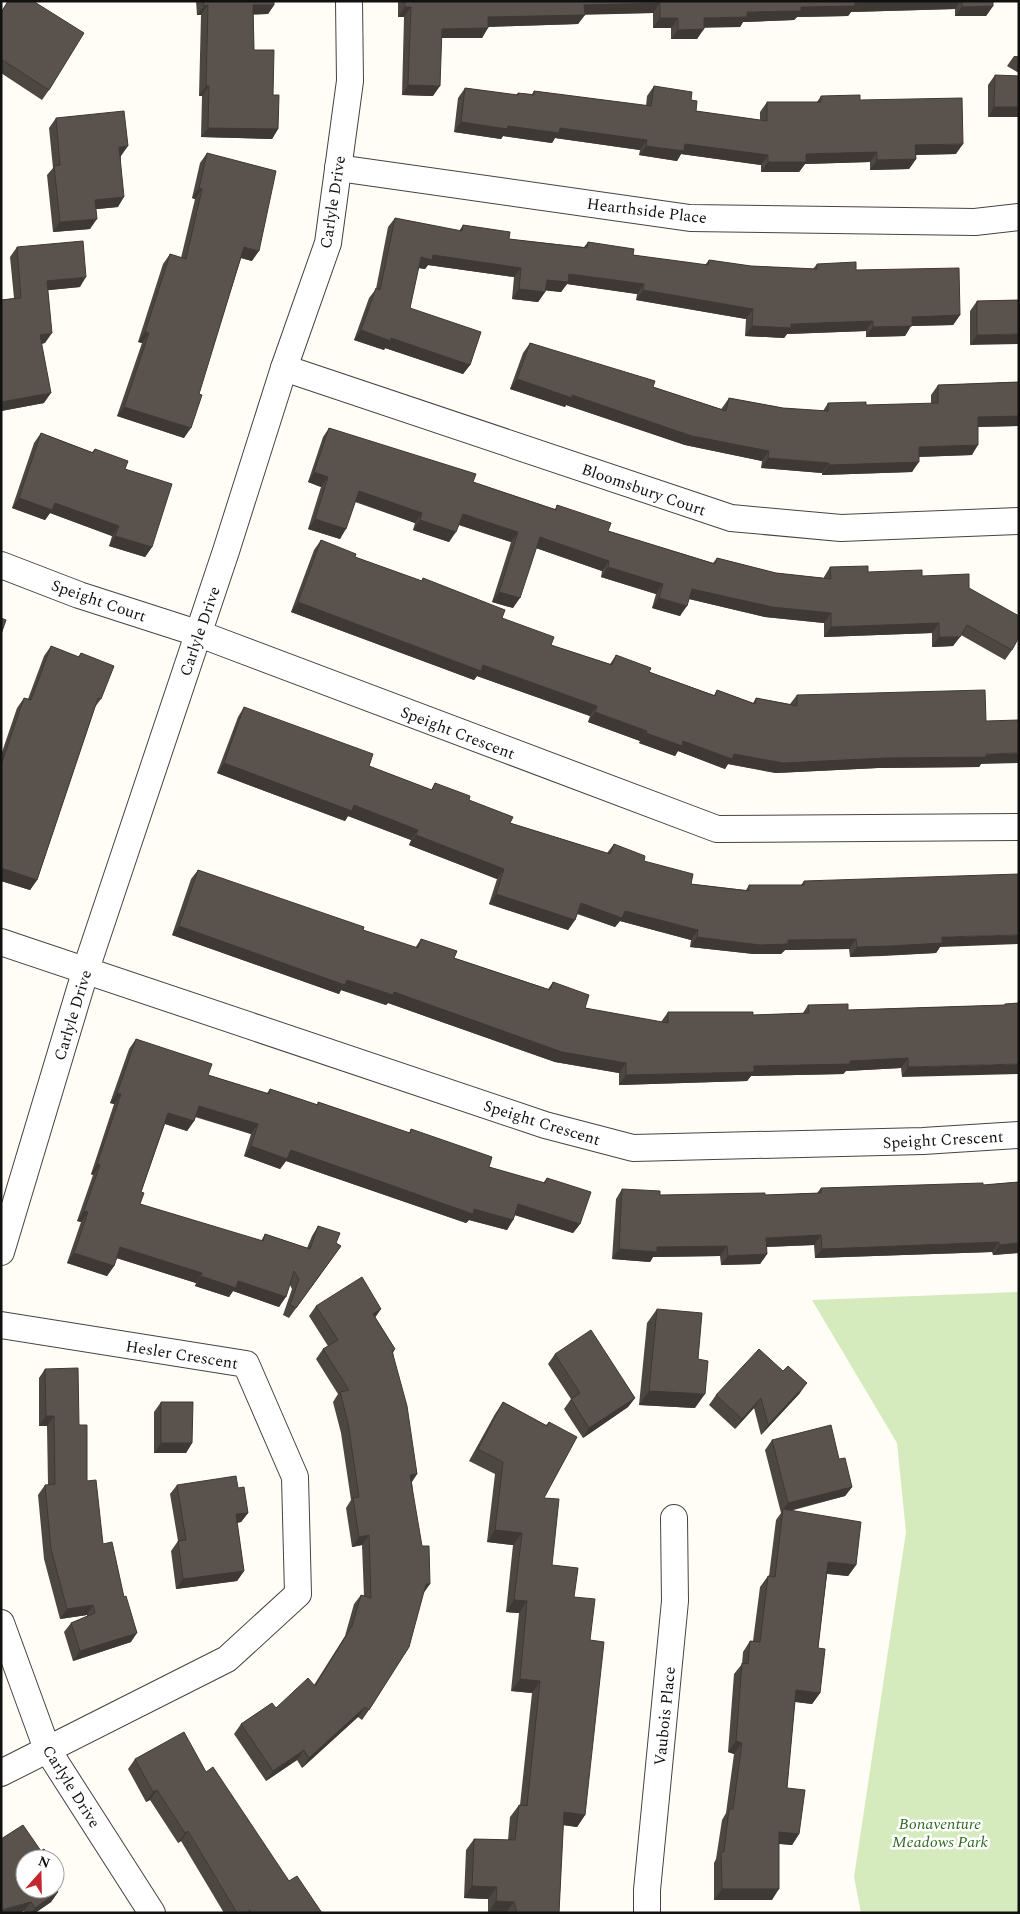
<svg xmlns="http://www.w3.org/2000/svg" width="1020" height="1914" viewBox="0 0 1020 1914" font-family="Spectral,serif">
  <rect width="100%" height="100%" fill="#fffdf5"/>
  <path fill="#d5ebbd" d="M 1019,1292 L 1019,1913 L 861,1913 L 854,1877 L 906,1532 L 897,1443 L 812,1300 Z"/>
  <g fill="none" stroke-linecap="round" stroke-linejoin="round">
    <g stroke="#444" stroke-width="28">
      <g id="street">
        <path d="M 338,168 L 690,218 L 975,222 L 1019,217"/>
        <path d="M 284,368 L 731,518 L 841,528 L 1019,521"/>
        <path d="M 1,565 L 79,595 L 197,633 L 717,829 L 1019,827"/>
        <path d="M 1,942 L 545,1125 L 633,1148 L 923,1141 L 1019,1135"/>
        <path d="M 1,1252 L 86,969 L 226,551 L 284,368 L 328,243 L 350,81 L 349,1"/>
        <path d="M 1,1325 L 246,1364 L 295,1477 L 298,1594 L 227,1659 L 1,1773"/>
        <path d="M 1,1623 L 47,1749 L 152,1913"/>
        <path d="M 647,1913 L 647,1890 L 675,1601 L 674,1518"/>
      </g>
    </g>
    <use href="#street" stroke="#fff" stroke-width="26"/>
  </g>
  <g fill="#4d4742">
    <path d="M 8,1 L 33,1 L 49,90 L 42,100 L 1,73 L 1,12 Z"/>
    <path d="M 196,1 L 274,1 L 274,5 L 268,14 L 253,14 L 254,50 L 273,95 L 278,129 L 272,139 L 201,137 L 202,96 L 199,96 L 201,15 L 197,15 Z"/>
    <path d="M 398,1 L 993,1 L 993,6 L 986,16 L 955,16 L 955,9 L 851,12 L 848,16 L 797,17 L 794,20 L 743,22 L 740,27 L 704,27 L 697,39 L 671,39 L 671,28 L 653,28 L 653,13 L 585,14 L 578,24 L 488,27 L 482,38 L 441,38 L 433,96 L 402,95 L 404,17 L 398,17 Z"/>
    <path d="M 1014,56 L 1019,56 L 1019,73 L 1007,66 Z"/>
    <path d="M 995,75 L 1019,76 L 988,117 L 988,85 Z"/>
    <path d="M 654,86 L 691,100 L 696,111 L 760,120 L 760,112 L 767,102 L 817,102 L 821,96 L 860,100 L 956,154 L 916,155 L 916,159 L 909,169 L 870,170 L 870,162 L 805,164 L 799,172 L 761,172 L 761,165 L 681,154 L 677,161 L 639,155 L 640,150 L 555,138 L 552,143 L 503,136 L 501,139 L 454,132 L 458,98 L 465,88 L 516,95 L 518,93 L 532,94 L 534,91 L 646,106 L 647,96 Z"/>
    <path d="M 56,118 L 121,156 L 118,207 L 96,209 L 90,229 L 53,232 L 47,175 L 53,168 L 49,128 Z"/>
    <path d="M 207,153 L 252,261 L 241,258 L 184,438 L 117,416 L 142,343 L 138,342 L 163,264 L 170,254 L 181,258 L 195,199 L 192,198 L 200,163 Z"/>
    <path d="M 395,218 L 459,231 L 463,225 L 509,239 L 584,247 L 588,242 L 633,255 L 705,265 L 709,260 L 751,266 L 813,269 L 817,264 L 856,270 L 960,315 L 953,325 L 911,326 L 905,336 L 866,337 L 866,331 L 787,334 L 784,338 L 745,336 L 746,319 L 636,300 L 637,294 L 567,284 L 561,292 L 545,290 L 545,292 L 538,302 L 512,299 L 514,277 L 428,265 L 425,269 L 418,268 L 410,308 L 470,365 L 463,374 L 385,348 L 384,350 L 354,340 L 369,298 L 376,289 L 388,227 Z"/>
    <path d="M 17,247 L 80,287 L 48,290 L 45,343 L 42,344 L 44,403 L 1,411 L 1,300 L 14,298 L 10,257 Z"/>
    <path d="M 1019,300 L 970,345 L 970,311 L 977,301 Z"/>
    <path d="M 530,343 L 653,387 L 721,409 L 722,408 L 729,398 L 783,408 L 823,411 L 828,403 L 866,405 L 931,404 L 931,395 L 938,385 L 1019,382 L 1019,426 L 978,427 L 972,455 L 919,457 L 912,472 L 822,475 L 822,473 L 761,468 L 762,461 L 685,445 L 566,405 L 565,407 L 510,389 L 523,353 Z"/>
    <path d="M 329,428 L 473,482 L 555,509 L 557,505 L 608,531 L 713,563 L 717,558 L 776,573 L 824,578 L 824,577 L 830,567 L 868,572 L 922,576 L 969,588 L 1012,650 L 1005,660 L 961,635 L 953,646 L 932,647 L 932,633 L 824,637 L 824,623 L 765,617 L 689,599 L 680,616 L 652,608 L 656,594 L 601,577 L 602,571 L 536,548 L 513,608 L 492,602 L 511,542 L 459,525 L 449,542 L 413,530 L 415,523 L 355,502 L 340,539 L 308,529 L 321,487 L 308,482 L 323,437 Z"/>
    <path d="M 41,433 L 92,452 L 95,449 L 125,469 L 152,547 L 145,557 L 109,546 L 112,536 L 50,513 L 45,520 L 12,508 L 34,443 Z"/>
    <path d="M 321,540 L 355,557 L 421,581 L 423,578 L 502,618 L 551,645 L 610,664 L 616,655 L 649,672 L 714,695 L 717,690 L 753,703 L 756,698 L 790,704 L 797,695 L 981,764 L 979,767 L 878,768 L 776,773 L 728,764 L 725,769 L 678,751 L 675,756 L 639,743 L 640,741 L 588,722 L 590,716 L 477,676 L 474,680 L 291,612 L 314,550 Z"/>
    <path d="M 51,646 L 78,657 L 81,653 L 101,699 L 95,707 L 37,880 L 30,890 L 1,881 L 1,755 L 17,708 L 24,698 L 28,699 L 44,656 Z"/>
    <path d="M 244,707 L 369,766 L 431,790 L 435,783 L 510,823 L 607,853 L 614,844 L 644,861 L 691,884 L 746,890 L 749,885 L 801,885 L 804,881 L 940,947 L 936,953 L 883,956 L 850,957 L 849,949 L 785,950 L 781,954 L 754,954 L 690,947 L 691,940 L 620,921 L 615,927 L 577,914 L 575,920 L 568,930 L 489,904 L 497,879 L 409,845 L 411,840 L 348,816 L 345,821 L 217,773 L 238,717 Z"/>
    <path d="M 198,870 L 363,930 L 415,948 L 421,939 L 454,958 L 548,989 L 553,982 L 585,1008 L 661,1022 L 668,1012 L 753,1015 L 803,1013 L 808,1005 L 848,1010 L 1004,1005 L 1005,1004 L 1019,1003 L 902,1077 L 901,1068 L 846,1071 L 843,1074 L 751,1076 L 747,1081 L 619,1085 L 619,1073 L 555,1062 L 388,1003 L 386,1005 L 341,990 L 339,994 L 172,935 L 191,879 Z"/>
    <path d="M 136,1039 L 208,1075 L 267,1093 L 270,1089 L 317,1105 L 318,1102 L 409,1133 L 411,1129 L 489,1167 L 543,1183 L 547,1178 L 580,1224 L 573,1233 L 515,1215 L 513,1220 L 507,1230 L 469,1220 L 466,1223 L 286,1161 L 280,1169 L 244,1156 L 251,1134 L 195,1117 L 194,1121 L 187,1131 L 165,1124 L 141,1192 L 140,1204 L 261,1241 L 265,1234 L 307,1248 L 312,1236 L 318,1226 L 336,1243 L 341,1246 L 289,1318 L 283,1315 L 292,1289 L 290,1285 L 279,1307 L 233,1291 L 229,1297 L 195,1286 L 196,1283 L 117,1258 L 114,1266 L 107,1276 L 67,1263 L 81,1222 L 77,1221 L 93,1175 L 91,1174 L 114,1104 L 110,1103 L 129,1049 Z"/>
    <path d="M 1019,1182 L 1019,1253 L 993,1255 L 992,1252 L 815,1258 L 814,1245 L 767,1247 L 767,1254 L 760,1264 L 721,1265 L 720,1256 L 653,1257 L 650,1262 L 612,1259 L 616,1199 L 622,1189 L 660,1195 L 765,1195 L 817,1193 L 821,1188 L 983,1185 Z"/>
    <path d="M 316,1306 L 381,1309 L 375,1317 L 395,1349 L 393,1353 L 417,1474 L 412,1482 L 423,1594 L 369,1710 L 362,1720 L 358,1717 L 302,1768 L 297,1760 L 266,1781 L 234,1734 L 241,1724 L 276,1708 L 314,1685 L 345,1636 L 354,1604 L 361,1595 L 364,1596 L 362,1545 L 352,1547 L 346,1508 L 351,1500 L 341,1433 L 333,1402 L 338,1394 L 316,1359 L 323,1349 L 328,1346 L 309,1316 Z"/>
    <path d="M 657,1309 L 698,1359 L 695,1408 L 639,1405 L 647,1323 Z"/>
    <path d="M 555,1354 L 635,1398 L 628,1407 L 583,1438 L 564,1409 L 571,1399 L 548,1364 Z"/>
    <path d="M 45,1369 L 79,1425 L 87,1481 L 103,1544 L 131,1642 L 73,1661 L 64,1632 L 71,1623 L 87,1616 L 87,1615 L 60,1619 L 44,1559 L 38,1495 L 45,1485 L 48,1485 L 47,1426 L 39,1426 L 39,1378 Z"/>
    <path d="M 800,1393 L 761,1435 L 754,1408 L 735,1429 L 709,1405 L 716,1395 Z"/>
    <path d="M 161,1402 L 192,1443 L 186,1453 L 154,1453 L 154,1412 Z"/>
    <path d="M 503,1402 L 546,1425 L 549,1422 L 544,1498 L 552,1565 L 574,1597 L 590,1640 L 585,1815 L 577,1827 L 563,1825 L 559,1913 L 488,1913 L 488,1899 L 464,1898 L 466,1850 L 474,1839 L 508,1840 L 510,1817 L 519,1805 L 520,1805 L 532,1693 L 511,1691 L 519,1613 L 506,1612 L 513,1545 L 487,1542 L 495,1474 L 469,1461 L 495,1414 Z"/>
    <path d="M 772,1440 L 839,1459 L 852,1487 L 845,1496 L 790,1511 L 856,1565 L 848,1576 L 827,1574 L 818,1648 L 820,1693 L 812,1704 L 795,1702 L 787,1788 L 799,1834 L 792,1845 L 779,1844 L 772,1900 L 714,1900 L 714,1863 L 716,1859 L 722,1820 L 726,1813 L 734,1754 L 728,1752 L 734,1674 L 742,1664 L 743,1652 L 750,1641 L 753,1641 L 760,1587 L 768,1576 L 769,1576 L 776,1520 L 781,1513 L 765,1450 Z"/>
    <path d="M 177,1485 L 238,1488 L 248,1513 L 241,1522 L 237,1523 L 244,1571 L 237,1581 L 176,1589 L 171,1551 L 178,1541 L 170,1494 Z"/>
    <path d="M 135,1759 L 206,1772 L 289,1881 L 322,1913 L 224,1913 L 181,1841 L 178,1843 L 150,1800 L 146,1802 L 128,1769 Z"/>
    <path d="M 25,1859 L 58,1892 L 51,1902 L 35,1913 L 25,1913 L 24,1911 Z"/>
  </g>
  <g fill="#3f3936">
    <path d="M 904,1 L 961,1 L 955,9 L 851,12 L 848,16 L 797,17 L 794,20 L 743,22 L 740,27 L 697,28 L 704,18 L 801,7 L 855,3 Z"/>
    <path d="M 660,3 L 653,13 L 578,15 L 584,5 Z"/>
    <path d="M 208,5 L 201,15 L 197,15 L 204,6 Z"/>
    <path d="M 253,5 L 274,5 L 268,14 L 246,15 Z"/>
    <path d="M 993,6 L 986,16 L 955,16 L 962,7 Z"/>
    <path d="M 405,7 L 411,7 L 404,17 L 398,17 Z"/>
    <path d="M 585,15 L 578,24 L 481,27 L 488,17 Z"/>
    <path d="M 660,18 L 678,18 L 671,28 L 653,28 Z"/>
    <path d="M 488,28 L 482,38 L 435,38 L 442,29 Z"/>
    <path d="M 704,29 L 697,39 L 671,39 L 678,30 Z"/>
    <path d="M 408,85 L 440,86 L 433,96 L 402,95 Z"/>
    <path d="M 206,86 L 209,86 L 202,96 L 199,96 Z"/>
    <path d="M 994,107 L 1019,107 L 1019,117 L 988,117 Z"/>
    <path d="M 461,122 L 560,128 L 647,140 L 640,150 L 555,138 L 552,143 L 503,136 L 501,139 L 454,132 Z"/>
    <path d="M 208,128 L 278,129 L 272,139 L 201,137 Z"/>
    <path d="M 685,144 L 768,155 L 761,165 L 681,154 L 677,161 L 639,155 L 646,146 Z"/>
    <path d="M 963,144 L 956,154 L 908,155 L 915,145 Z"/>
    <path d="M 128,146 L 121,156 L 112,156 L 119,147 Z"/>
    <path d="M 877,152 L 870,162 L 805,164 L 799,172 L 761,172 L 768,162 L 806,154 Z"/>
    <path d="M 916,159 L 909,169 L 870,170 L 877,160 Z"/>
    <path d="M 199,188 L 202,189 L 195,199 L 192,198 Z"/>
    <path d="M 124,197 L 118,207 L 88,210 L 95,200 Z"/>
    <path d="M 97,219 L 90,229 L 53,232 L 60,222 Z"/>
    <path d="M 244,247 L 259,251 L 252,261 L 237,257 Z"/>
    <path d="M 433,255 L 521,268 L 514,277 L 428,265 L 425,269 L 414,267 L 421,257 Z"/>
    <path d="M 569,274 L 644,284 L 637,294 L 567,284 L 561,292 L 540,290 L 547,280 Z"/>
    <path d="M 86,277 L 80,287 L 40,291 L 47,281 Z"/>
    <path d="M 519,289 L 545,292 L 538,302 L 512,299 Z"/>
    <path d="M 643,290 L 753,309 L 746,319 L 636,300 Z"/>
    <path d="M 960,315 L 953,325 L 911,326 L 905,336 L 866,337 L 873,327 L 912,317 Z"/>
    <path d="M 873,321 L 866,331 L 787,334 L 784,338 L 745,336 L 752,326 Z"/>
    <path d="M 361,330 L 391,338 L 470,365 L 463,374 L 385,348 L 384,350 L 354,340 Z"/>
    <path d="M 145,332 L 149,333 L 142,343 L 138,342 Z"/>
    <path d="M 52,333 L 45,343 L 33,344 L 40,335 Z"/>
    <path d="M 1019,334 L 1019,344 L 970,345 L 977,335 Z"/>
    <path d="M 517,379 L 572,395 L 769,451 L 762,461 L 685,445 L 566,405 L 565,407 L 510,389 Z"/>
    <path d="M 51,393 L 44,403 L 1,411 L 1,402 Z"/>
    <path d="M 124,407 L 191,428 L 184,438 L 117,416 Z"/>
    <path d="M 1019,416 L 1019,426 L 971,427 L 978,417 Z"/>
    <path d="M 978,445 L 972,455 L 912,457 L 919,447 Z"/>
    <path d="M 768,458 L 829,463 L 822,473 L 761,468 Z"/>
    <path d="M 919,462 L 912,472 L 822,475 L 829,465 Z"/>
    <path d="M 314,472 L 328,477 L 321,487 L 308,482 Z"/>
    <path d="M 359,491 L 422,513 L 415,523 L 352,500 Z"/>
    <path d="M 19,498 L 55,503 L 119,526 L 112,536 L 50,513 L 45,520 L 12,508 Z"/>
    <path d="M 463,514 L 518,532 L 511,542 L 456,524 Z"/>
    <path d="M 315,519 L 346,529 L 340,539 L 308,529 Z"/>
    <path d="M 420,520 L 456,532 L 449,542 L 413,530 Z"/>
    <path d="M 115,536 L 152,547 L 145,557 L 109,546 Z"/>
    <path d="M 540,537 L 609,561 L 602,571 L 533,547 Z"/>
    <path d="M 608,567 L 663,584 L 656,594 L 601,577 Z"/>
    <path d="M 692,589 L 831,613 L 824,623 L 765,617 L 685,598 Z"/>
    <path d="M 499,592 L 520,598 L 513,608 L 492,602 Z"/>
    <path d="M 659,598 L 687,606 L 680,616 L 652,608 Z"/>
    <path d="M 298,602 L 483,665 L 597,706 L 590,716 L 477,676 L 474,680 L 291,612 Z"/>
    <path d="M 939,623 L 932,633 L 824,637 L 831,627 Z"/>
    <path d="M 939,637 L 960,637 L 953,646 L 932,647 Z"/>
    <path d="M 595,712 L 647,731 L 640,741 L 588,722 Z"/>
    <path d="M 646,733 L 683,741 L 734,754 L 885,758 L 1019,753 L 1019,763 L 981,764 L 979,767 L 878,768 L 776,773 L 728,764 L 725,769 L 678,751 L 675,756 L 639,743 Z"/>
    <path d="M 224,763 L 354,805 L 418,830 L 411,840 L 348,816 L 345,821 L 217,773 Z"/>
    <path d="M 416,835 L 504,869 L 497,879 L 409,845 Z"/>
    <path d="M 1,868 L 37,880 L 30,890 L 1,881 Z"/>
    <path d="M 496,894 L 575,920 L 568,930 L 489,904 Z"/>
    <path d="M 581,903 L 625,911 L 698,930 L 691,940 L 620,921 L 615,927 L 574,912 Z"/>
    <path d="M 179,926 L 347,980 L 394,992 L 626,1063 L 619,1073 L 555,1062 L 388,1003 L 386,1005 L 341,990 L 339,994 L 172,935 Z"/>
    <path d="M 1019,935 L 1019,944 L 940,947 L 936,953 L 850,957 L 857,947 L 942,937 Z"/>
    <path d="M 697,937 L 788,940 L 856,939 L 849,949 L 785,950 L 781,954 L 754,954 L 690,947 Z"/>
    <path d="M 908,1058 L 901,1068 L 846,1071 L 843,1074 L 751,1076 L 747,1081 L 619,1085 L 626,1075 L 754,1066 Z"/>
    <path d="M 1019,1064 L 1019,1074 L 902,1077 L 908,1067 Z"/>
    <path d="M 117,1093 L 121,1094 L 114,1104 L 110,1103 Z"/>
    <path d="M 199,1106 L 258,1124 L 251,1134 L 192,1115 Z"/>
    <path d="M 168,1113 L 194,1121 L 187,1131 L 162,1123 Z"/>
    <path d="M 251,1146 L 291,1150 L 474,1209 L 513,1220 L 507,1230 L 469,1220 L 466,1223 L 286,1161 L 280,1169 L 244,1156 Z"/>
    <path d="M 97,1164 L 100,1165 L 93,1175 L 91,1174 Z"/>
    <path d="M 518,1204 L 580,1224 L 573,1233 L 511,1214 Z"/>
    <path d="M 84,1211 L 88,1212 L 81,1222 L 77,1221 Z"/>
    <path d="M 821,1235 L 814,1245 L 759,1247 L 766,1238 Z"/>
    <path d="M 999,1242 L 992,1252 L 815,1258 L 822,1249 Z"/>
    <path d="M 1019,1243 L 1019,1253 L 993,1255 L 999,1245 Z"/>
    <path d="M 727,1246 L 720,1256 L 653,1257 L 650,1262 L 612,1259 L 619,1249 L 657,1247 Z"/>
    <path d="M 120,1247 L 202,1273 L 196,1283 L 113,1257 Z"/>
    <path d="M 74,1253 L 114,1266 L 107,1276 L 67,1263 Z"/>
    <path d="M 767,1254 L 760,1264 L 721,1265 L 728,1256 Z"/>
    <path d="M 201,1276 L 238,1281 L 286,1297 L 279,1307 L 233,1291 L 229,1297 L 195,1286 Z"/>
    <path d="M 381,1309 L 374,1319 L 373,1314 Z"/>
    <path d="M 807,1383 L 800,1393 L 761,1435 L 768,1425 Z"/>
    <path d="M 649,1391 L 705,1394 L 695,1408 L 639,1405 Z"/>
    <path d="M 635,1398 L 628,1407 L 583,1438 L 589,1428 Z"/>
    <path d="M 761,1398 L 754,1408 L 735,1429 L 742,1419 Z"/>
    <path d="M 46,1416 L 54,1416 L 47,1426 L 39,1426 Z"/>
    <path d="M 161,1443 L 192,1443 L 186,1453 L 154,1453 Z"/>
    <path d="M 417,1474 L 410,1484 L 410,1475 Z"/>
    <path d="M 852,1487 L 845,1496 L 783,1512 L 783,1509 L 788,1503 Z"/>
    <path d="M 248,1513 L 241,1522 L 229,1524 L 236,1514 Z"/>
    <path d="M 495,1530 L 522,1533 L 513,1545 L 487,1542 Z"/>
    <path d="M 369,1535 L 362,1545 L 352,1547 L 359,1537 Z"/>
    <path d="M 828,1562 L 856,1565 L 848,1576 L 821,1573 Z"/>
    <path d="M 244,1571 L 237,1581 L 176,1589 L 183,1579 Z"/>
    <path d="M 426,1584 L 430,1584 L 423,1594 Z"/>
    <path d="M 514,1600 L 527,1601 L 519,1613 L 506,1612 Z"/>
    <path d="M 93,1605 L 87,1615 L 60,1619 L 67,1609 Z"/>
    <path d="M 137,1633 L 131,1642 L 73,1661 L 80,1651 Z"/>
    <path d="M 520,1679 L 540,1681 L 532,1693 L 511,1691 Z"/>
    <path d="M 796,1690 L 820,1693 L 812,1704 L 789,1701 Z"/>
    <path d="M 365,1707 L 358,1717 L 302,1768 L 309,1758 Z"/>
    <path d="M 736,1741 L 742,1743 L 734,1754 L 728,1752 Z"/>
    <path d="M 304,1750 L 297,1760 L 266,1781 L 273,1771 Z"/>
    <path d="M 157,1790 L 150,1800 L 146,1802 L 153,1792 Z"/>
    <path d="M 564,1812 L 585,1815 L 577,1827 L 556,1824 Z"/>
    <path d="M 188,1831 L 181,1841 L 178,1843 L 185,1833 Z"/>
    <path d="M 779,1832 L 799,1834 L 792,1845 L 772,1843 Z"/>
    <path d="M 472,1886 L 497,1887 L 488,1899 L 464,1898 Z"/>
    <path d="M 722,1889 L 779,1889 L 772,1900 L 714,1900 Z"/>
    <path d="M 58,1892 L 51,1902 L 35,1913 L 31,1913 L 35,1908 Z"/>
    <path d="M 496,1901 L 514,1902 L 506,1913 L 488,1913 Z"/>
    <path d="M 31,1902 L 24,1911 L 20,1913 L 1,1913 L 1,1910 Z"/>
  </g>
  <g fill="#5a524d" stroke="#3f3936">
    <path d="M 8,1 L 33,1 L 84,33 L 49,90 L 1,59 L 1,13 Z"/>
    <path d="M 203,1 L 274,1 L 274,5 L 253,5 L 254,50 L 274,50 L 273,95 L 279,95 L 278,129 L 208,128 L 209,86 L 206,86 L 208,5 L 204,6 Z"/>
    <path d="M 405,1 L 904,1 L 855,3 L 855,6 L 801,7 L 801,11 L 747,12 L 747,17 L 704,18 L 704,29 L 678,30 L 678,18 L 660,18 L 660,3 L 584,5 L 585,15 L 488,17 L 488,28 L 442,29 L 440,86 L 408,85 L 411,7 L 405,7 Z"/>
    <path d="M 962,1 L 993,1 L 993,6 L 962,7 Z"/>
    <path d="M 995,75 L 1019,76 L 1019,107 L 994,107 Z"/>
    <path d="M 654,86 L 692,92 L 691,100 L 697,101 L 696,111 L 767,121 L 767,102 L 821,102 L 821,96 L 860,95 L 860,100 L 962,98 L 963,144 L 915,145 L 916,159 L 877,160 L 877,152 L 806,154 L 806,162 L 768,162 L 768,155 L 685,144 L 684,151 L 646,146 L 647,140 L 560,128 L 559,133 L 508,126 L 507,129 L 461,122 L 465,88 L 518,95 L 518,93 L 534,95 L 534,91 L 651,106 Z"/>
    <path d="M 124,111 L 128,146 L 119,147 L 124,197 L 95,200 L 97,219 L 60,222 L 54,166 L 60,165 L 56,118 Z"/>
    <path d="M 207,153 L 276,171 L 259,251 L 244,247 L 199,394 L 202,395 L 191,428 L 124,407 L 149,333 L 145,332 L 170,254 L 186,259 L 202,189 L 199,188 Z"/>
    <path d="M 395,218 L 462,231 L 463,225 L 510,232 L 509,239 L 587,248 L 588,242 L 634,249 L 633,255 L 708,265 L 709,260 L 751,266 L 817,269 L 817,264 L 856,262 L 856,270 L 959,268 L 960,315 L 912,317 L 912,326 L 873,327 L 873,321 L 791,324 L 791,328 L 752,326 L 753,309 L 643,290 L 644,284 L 569,274 L 568,282 L 547,280 L 545,292 L 519,289 L 521,268 L 433,255 L 432,260 L 421,257 L 410,308 L 481,332 L 470,365 L 391,338 L 391,341 L 361,330 L 376,288 L 380,290 Z"/>
    <path d="M 83,241 L 86,277 L 47,281 L 52,333 L 40,335 L 51,393 L 1,402 L 1,300 L 21,298 L 17,247 Z"/>
    <path d="M 1019,300 L 1019,334 L 977,335 L 977,301 Z"/>
    <path d="M 530,343 L 655,381 L 653,387 L 726,411 L 729,398 L 783,408 L 828,411 L 828,403 L 866,402 L 866,405 L 938,403 L 938,385 L 1019,382 L 1019,416 L 978,417 L 978,445 L 919,447 L 919,462 L 829,465 L 829,463 L 768,458 L 769,451 L 692,436 L 572,395 L 572,398 L 517,379 Z"/>
    <path d="M 329,428 L 476,474 L 473,482 L 556,510 L 557,505 L 611,523 L 608,531 L 715,564 L 717,558 L 776,573 L 831,579 L 830,567 L 868,566 L 868,572 L 922,570 L 922,576 L 969,574 L 969,588 L 1019,616 L 1019,637 L 1012,650 L 967,625 L 960,637 L 939,637 L 939,623 L 831,627 L 831,613 L 772,607 L 692,589 L 687,606 L 659,598 L 663,584 L 608,567 L 609,561 L 540,537 L 520,598 L 499,592 L 518,532 L 463,514 L 456,532 L 420,520 L 422,513 L 359,491 L 346,529 L 315,519 L 328,477 L 314,472 Z"/>
    <path d="M 41,433 L 93,453 L 95,449 L 128,461 L 125,469 L 172,484 L 152,547 L 115,536 L 119,526 L 55,503 L 52,510 L 19,498 Z"/>
    <path d="M 321,540 L 356,554 L 355,557 L 422,581 L 423,578 L 505,610 L 502,618 L 554,637 L 551,645 L 612,665 L 616,655 L 651,668 L 649,672 L 715,696 L 717,690 L 755,704 L 756,698 L 797,706 L 797,695 L 985,690 L 986,721 L 1019,720 L 1019,753 L 986,754 L 986,757 L 885,758 L 783,763 L 734,754 L 732,759 L 683,741 L 682,746 L 646,733 L 647,731 L 595,712 L 597,706 L 483,665 L 481,671 L 298,602 Z"/>
    <path d="M 1,618 L 6,620 L 1,634 Z"/>
    <path d="M 51,646 L 79,657 L 81,653 L 114,666 L 101,699 L 98,698 L 37,880 L 1,868 L 1,765 L 24,698 L 31,700 Z"/>
    <path d="M 244,707 L 373,754 L 369,766 L 432,790 L 435,783 L 470,796 L 469,800 L 513,817 L 510,823 L 610,854 L 614,844 L 645,856 L 644,861 L 693,874 L 691,884 L 749,891 L 749,885 L 804,885 L 804,881 L 1019,874 L 1019,935 L 942,937 L 942,943 L 890,946 L 857,947 L 856,939 L 788,940 L 788,944 L 760,945 L 697,937 L 698,930 L 625,911 L 622,918 L 581,903 L 575,920 L 496,894 L 504,869 L 416,835 L 418,830 L 354,805 L 352,811 L 224,763 Z"/>
    <path d="M 198,870 L 364,927 L 363,930 L 418,948 L 421,939 L 457,951 L 454,958 L 550,990 L 553,982 L 589,995 L 585,1008 L 668,1023 L 668,1012 L 753,1012 L 753,1015 L 809,1013 L 808,1005 L 848,1004 L 848,1010 L 1005,1005 L 1005,1004 L 1019,1003 L 1019,1064 L 908,1067 L 908,1058 L 850,1061 L 850,1064 L 754,1066 L 754,1072 L 626,1075 L 626,1063 L 562,1052 L 394,992 L 393,995 L 347,980 L 345,985 L 179,926 Z"/>
    <path d="M 136,1039 L 212,1064 L 208,1075 L 269,1094 L 270,1089 L 318,1105 L 318,1102 L 410,1133 L 411,1129 L 492,1157 L 489,1167 L 545,1183 L 547,1178 L 591,1192 L 580,1224 L 518,1204 L 513,1220 L 474,1209 L 473,1214 L 291,1150 L 287,1159 L 251,1146 L 258,1124 L 199,1106 L 194,1121 L 168,1113 L 141,1192 L 144,1193 L 140,1204 L 263,1241 L 265,1234 L 310,1249 L 318,1226 L 340,1233 L 336,1243 L 341,1246 L 296,1308 L 290,1305 L 299,1279 L 294,1271 L 286,1297 L 238,1281 L 236,1288 L 201,1276 L 202,1273 L 120,1247 L 114,1266 L 74,1253 L 88,1212 L 84,1211 L 100,1165 L 97,1164 L 121,1094 L 117,1093 Z"/>
    <path d="M 1019,1182 L 1019,1243 L 999,1245 L 999,1242 L 822,1249 L 821,1235 L 766,1238 L 767,1254 L 728,1256 L 727,1246 L 657,1247 L 657,1252 L 619,1249 L 622,1189 L 660,1191 L 660,1195 L 765,1193 L 765,1195 L 821,1193 L 821,1188 L 983,1183 L 983,1185 Z"/>
    <path d="M 362,1277 L 381,1309 L 373,1314 L 395,1349 L 392,1351 L 407,1406 L 417,1474 L 410,1475 L 422,1546 L 429,1546 L 430,1584 L 426,1584 L 409,1647 L 369,1710 L 365,1707 L 309,1758 L 304,1750 L 273,1771 L 241,1724 L 272,1703 L 276,1708 L 308,1678 L 315,1686 L 352,1626 L 361,1595 L 371,1598 L 369,1535 L 359,1537 L 353,1498 L 359,1497 L 348,1423 L 340,1392 L 349,1390 L 323,1349 L 338,1340 L 316,1306 Z"/>
    <path d="M 657,1309 L 702,1313 L 698,1359 L 708,1361 L 705,1394 L 649,1391 Z"/>
    <path d="M 591,1330 L 635,1398 L 589,1428 L 571,1399 L 580,1393 L 555,1354 Z"/>
    <path d="M 759,1349 L 783,1371 L 788,1366 L 807,1383 L 768,1425 L 761,1398 L 742,1419 L 716,1395 Z"/>
    <path d="M 78,1368 L 79,1425 L 87,1425 L 87,1481 L 96,1480 L 103,1544 L 112,1542 L 124,1597 L 126,1596 L 137,1633 L 80,1651 L 71,1623 L 95,1613 L 93,1605 L 67,1609 L 51,1549 L 45,1485 L 55,1484 L 54,1416 L 46,1416 L 45,1369 Z"/>
    <path d="M 161,1402 L 193,1402 L 192,1443 L 161,1443 Z"/>
    <path d="M 503,1402 L 547,1426 L 549,1422 L 577,1437 L 544,1498 L 559,1499 L 552,1565 L 578,1568 L 574,1597 L 595,1599 L 590,1640 L 604,1642 L 585,1815 L 564,1812 L 559,1913 L 517,1913 L 514,1902 L 496,1901 L 497,1887 L 472,1886 L 474,1839 L 515,1840 L 519,1805 L 527,1806 L 540,1681 L 520,1679 L 527,1601 L 514,1600 L 522,1533 L 495,1530 L 503,1462 L 478,1449 Z"/>
    <path d="M 831,1425 L 839,1459 L 845,1458 L 852,1487 L 788,1503 L 772,1440 Z"/>
    <path d="M 236,1476 L 238,1488 L 244,1487 L 248,1513 L 236,1514 L 244,1571 L 183,1579 L 178,1541 L 186,1540 L 177,1485 Z"/>
    <path d="M 783,1509 L 861,1522 L 856,1565 L 828,1562 L 818,1648 L 825,1649 L 820,1693 L 796,1690 L 787,1788 L 805,1790 L 799,1834 L 779,1832 L 779,1889 L 722,1889 L 721,1852 L 724,1852 L 729,1809 L 733,1809 L 742,1743 L 736,1741 L 742,1663 L 748,1664 L 750,1641 L 760,1642 L 768,1576 L 775,1577 Z"/>
    <path d="M 184,1732 L 206,1772 L 213,1767 L 289,1881 L 297,1876 L 322,1913 L 251,1913 L 250,1910 L 246,1913 L 237,1913 L 188,1831 L 185,1833 L 157,1790 L 153,1792 L 135,1759 Z"/>
    <path d="M 23,1825 L 41,1851 L 44,1849 L 51,1859 L 25,1859 L 25,1889 L 55,1889 L 55,1888 L 58,1892 L 35,1908 L 31,1902 L 1,1910 L 1,1839 Z"/>
    <path d="M 55,1864 L 59,1870 L 55,1872 Z"/>
  </g>
  <g text-anchor="middle" stroke-width="5" stroke-linejoin="round" paint-order="stroke">
    <g font-size="16" fill="#111" stroke="#fff">
      <text transform="translate(332 202) rotate(-81)" y="6">Carlyle Drive</text>
      <text transform="translate(647 210) rotate(7)" y="6">Hearthside Place</text>
      <text transform="translate(644 489) rotate(19)" y="6">Bloomsbury Court</text>
      <text transform="translate(99 600) rotate(19)" y="6">Speight Court</text>
      <text transform="translate(199 631) rotate(-71)" y="6">Carlyle Drive</text>
      <text transform="translate(458 732) rotate(21)" y="6">Speight Crescent</text>
      <text transform="translate(72 1015) rotate(-73)" y="6">Carlyle Drive</text>
      <text transform="translate(542 1122) rotate(17)" y="6">Speight Crescent</text>
      <text transform="translate(943 1139) rotate(-3)" y="6">Speight Crescent</text>
      <text transform="translate(182 1354) rotate(9)" y="6">Hesler Crescent</text>
      <text transform="translate(664 1716) rotate(-84)" y="6">Vaubois Place</text>
      <text transform="translate(72 1786) rotate(58)" y="6">Carlyle Drive</text>
    </g>
    <g font-size="16" font-style="italic" fill="#2f6b1f" stroke="#fff">
      <text x="940" y="1829">Bonaventure<tspan x="940" dy="18">Meadows Park</tspan></text>
    </g>
  </g>
  <rect width="1020" height="1914" fill="none" stroke="#111111" stroke-width="5"/>
  <g transform="translate(40 1874) rotate(20)"><circle r="24" fill="#ffffff" stroke="#a0a0a0"/>
  <path d="M0-4L9 19L0 12L-9 19Z" fill="#c4262e"/>
  <text y="-8" font-size="14" font-weight="bold" text-anchor="middle" fill="#111111">N</text>
  </g>
</svg>
